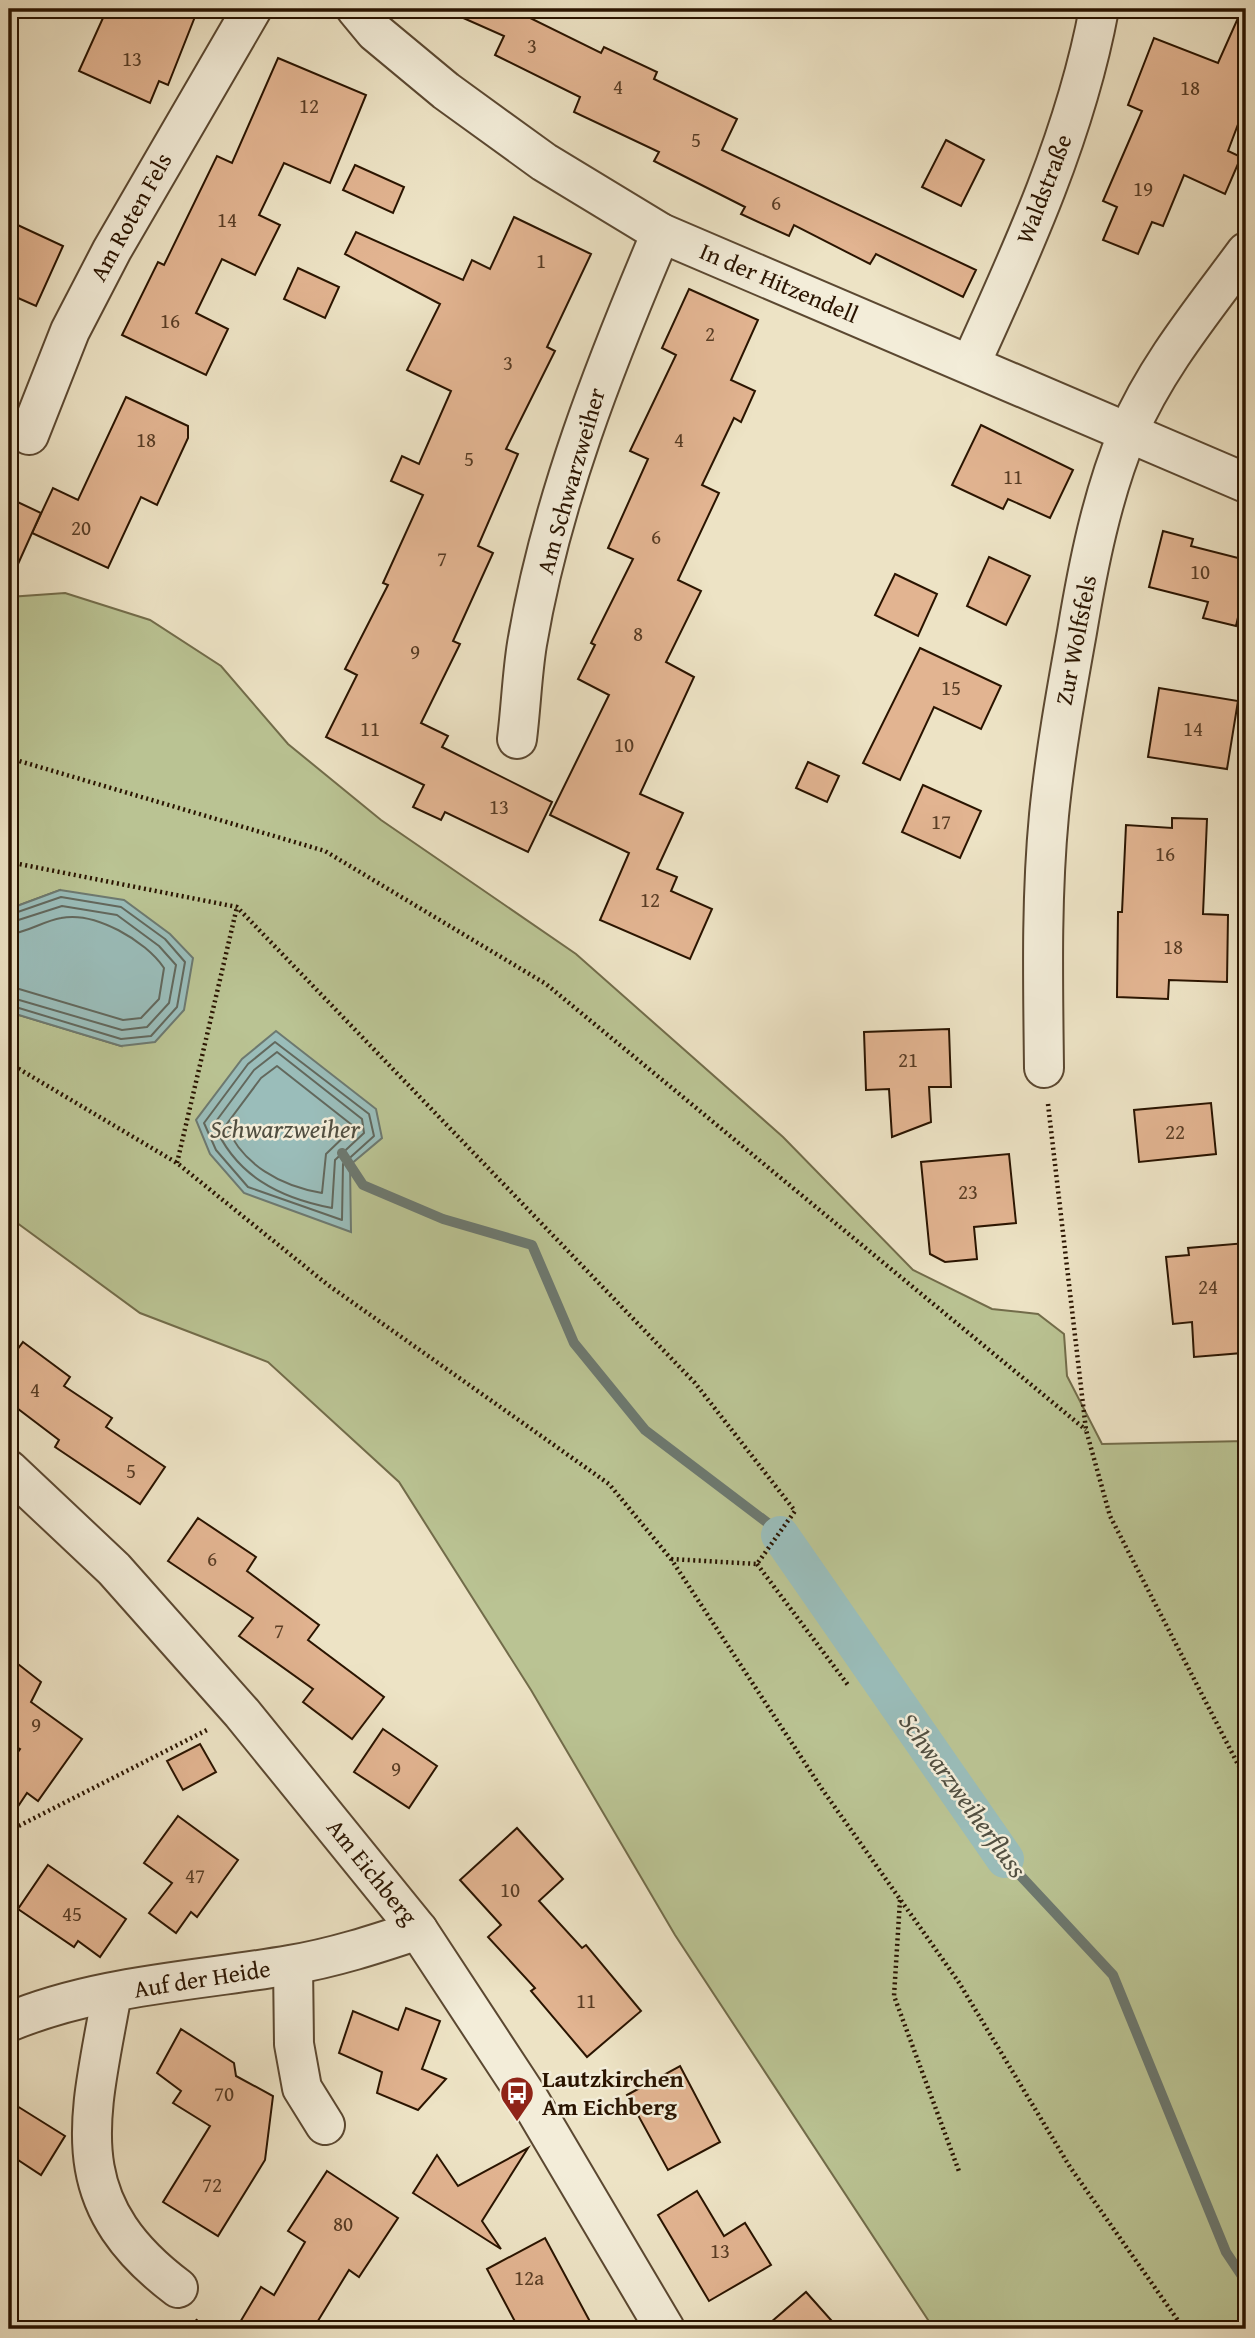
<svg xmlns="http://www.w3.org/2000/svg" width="1255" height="2338" viewBox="0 0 1255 2338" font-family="'Gentium Book Plus',serif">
  <rect width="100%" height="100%" fill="#ede3c5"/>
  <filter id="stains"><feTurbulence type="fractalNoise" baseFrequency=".00286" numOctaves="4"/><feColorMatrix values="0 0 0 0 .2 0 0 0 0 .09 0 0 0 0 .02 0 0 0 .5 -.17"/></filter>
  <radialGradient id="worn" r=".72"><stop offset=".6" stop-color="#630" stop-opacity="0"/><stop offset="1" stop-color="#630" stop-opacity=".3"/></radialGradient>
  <path fill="#bac393" stroke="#726c4a" stroke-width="2" d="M 65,593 L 150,620 L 221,666 L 288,744 L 381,820 L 576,954 L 783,1137 L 913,1270 L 992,1309 L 1038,1314 L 1064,1334 L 1067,1376 L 1102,1444 L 1246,1441 L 1246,2329 L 934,2329 L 675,1935 L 531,1690 L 399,1482 L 268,1362 L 140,1313 L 9,1217 L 9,1012 L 121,1046 L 60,890 L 9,909 L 9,597 Z"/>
  <g fill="#9abdba" stroke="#6d7970" stroke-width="2">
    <path d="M 60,890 L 124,900 L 170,934 L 193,958 L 184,1010 L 155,1042 L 121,1046 L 9,1012 L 9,909 Z"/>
    <path d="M 276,1031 L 376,1109 L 382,1138 L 350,1165 L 351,1232 L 244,1193 L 210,1154 L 196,1120 L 242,1059 Z"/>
  </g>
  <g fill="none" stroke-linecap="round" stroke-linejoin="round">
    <g stroke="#62685d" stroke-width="2">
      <path d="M 9,915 L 61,897 L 121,907 L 165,939 L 185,962 L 177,1007 L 151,1036 L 121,1039 L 9,1005"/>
      <path d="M 9,923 L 62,906 L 117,915 L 159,946 L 176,965 L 169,1003 L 147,1027 L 122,1030 L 9,997"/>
      <path d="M 9,934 C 27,933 43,921 61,918 C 95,911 146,941 164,968 L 159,999 L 141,1018 L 123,1020 L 9,986"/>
      <path d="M 275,1042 L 369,1114 L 374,1136 L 343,1164 L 342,1220 L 248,1187 L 216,1150 L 204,1123 L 248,1064 Z"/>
      <path d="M 277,1052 L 362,1119 L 364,1133 L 335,1160 L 332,1208 C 279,1198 235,1175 214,1124 L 254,1070 Z"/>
      <path d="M 277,1066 L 352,1125 L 352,1129 L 326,1154 L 322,1193 C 281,1186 242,1165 226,1125 L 261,1078 Z"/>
    </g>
    <g stroke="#6d7970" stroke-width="10">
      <path d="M 342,1153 L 363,1185 L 443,1219 L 532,1245 L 574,1343 L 645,1430 L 777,1530"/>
      <path d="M 1005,1859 L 1113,1975 L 1226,2252 L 1246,2282"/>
    </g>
    <path stroke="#9abdba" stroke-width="38" d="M 780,1535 L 1005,1859"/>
  </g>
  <g fill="#e2b491" stroke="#2a1400" stroke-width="2">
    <path d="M 107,9 L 198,9 L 168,85 L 159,81 L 150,103 L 79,71 Z"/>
    <path d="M 443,9 L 512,9 L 601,53 L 604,47 L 657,72 L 654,79 L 737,119 L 722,150 L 976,270 L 963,297 L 876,254 L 870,264 L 794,225 L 789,236 L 741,214 L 745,207 L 654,161 L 659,152 L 574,112 L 580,97 L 495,55 L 504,36 Z"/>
    <path d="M 1242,9 L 1246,9 L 1246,103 L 1228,151 L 1241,157 L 1225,194 L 1184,175 L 1163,226 L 1152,222 L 1138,254 L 1103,240 L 1117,207 L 1103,201 L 1142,111 L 1128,105 L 1154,38 L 1218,63 Z"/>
    <path d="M 278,58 L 366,95 L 330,183 L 284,163 L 259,215 L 280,225 L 255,275 L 222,259 L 196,313 L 228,329 L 206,375 L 122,335 L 158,262 L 164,265 L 217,156 L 232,163 Z"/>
    <path d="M 946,140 L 984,160 L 961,206 L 922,187 Z"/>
    <path d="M 355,165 L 404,187 L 393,213 L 343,190 Z"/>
    <path d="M 514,217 L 591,254 L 547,347 L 555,351 L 506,449 L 518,454 L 478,546 L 493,553 L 453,641 L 460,644 L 421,723 L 448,736 L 442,747 L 552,802 L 528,852 L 445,812 L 441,820 L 413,807 L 424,785 L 326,737 L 357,675 L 345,669 L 388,585 L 383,583 L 423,495 L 391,481 L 402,456 L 419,464 L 451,391 L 407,370 L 440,304 L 345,254 L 356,232 L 463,280 L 472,260 L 490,269 Z"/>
    <path d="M 9,221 L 63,246 L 36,306 L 9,294 Z"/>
    <path d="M 298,268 L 339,287 L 325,318 L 284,299 Z"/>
    <path d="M 689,289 L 758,320 L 731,380 L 755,391 L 741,422 L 734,418 L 702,485 L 719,493 L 678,580 L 701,591 L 666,662 L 694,677 L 640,794 L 683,813 L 657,869 L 677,877 L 671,891 L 712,909 L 690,959 L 600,920 L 629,853 L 550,815 L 609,695 L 578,679 L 595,645 L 591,643 L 633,559 L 608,548 L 648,459 L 630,451 L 676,355 L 662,348 Z"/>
    <path d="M 126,397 L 188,426 L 188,438 L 157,505 L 141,497 L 108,568 L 32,533 L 53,488 L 78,500 Z"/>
    <path d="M 981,425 L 1073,470 L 1050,518 L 1008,499 L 1003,509 L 952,485 Z"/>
    <path d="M 9,498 L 41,513 L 9,584 Z"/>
    <path d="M 1163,531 L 1193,539 L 1191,546 L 1246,560 L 1246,583 L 1236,626 L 1203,618 L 1208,602 L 1149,587 Z"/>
    <path d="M 989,557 L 1030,576 L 1006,625 L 967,606 Z"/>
    <path d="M 895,574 L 937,594 L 918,636 L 875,615 Z"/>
    <path d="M 920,648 L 1001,686 L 981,729 L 934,707 L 900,780 L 863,763 Z"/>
    <path d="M 1159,688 L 1238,701 L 1227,769 L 1148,757 Z"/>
    <path d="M 808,762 L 839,776 L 827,802 L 796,788 Z"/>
    <path d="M 923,785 L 981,811 L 960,858 L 902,832 Z"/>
    <path d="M 1172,818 L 1207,819 L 1203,914 L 1228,915 L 1227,982 L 1169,980 L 1168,999 L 1117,997 L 1118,912 L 1122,912 L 1126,825 L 1172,828 Z"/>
    <path d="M 949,1029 L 951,1087 L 929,1087 L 931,1122 L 892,1137 L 889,1089 L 866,1090 L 864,1032 Z"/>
    <path d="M 1211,1103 L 1216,1154 L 1139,1162 L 1134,1110 Z"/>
    <path d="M 1009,1154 L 1016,1223 L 974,1227 L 977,1259 L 945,1262 L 930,1254 L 921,1162 Z"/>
    <path d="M 1246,1243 L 1246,1318 L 1239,1318 L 1242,1353 L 1194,1357 L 1192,1322 L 1173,1324 L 1166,1257 L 1189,1255 L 1188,1248 Z"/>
    <path d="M 23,1342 L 70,1377 L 64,1386 L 112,1418 L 106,1427 L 165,1467 L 140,1504 L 55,1447 L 59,1440 L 9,1402 L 9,1361 Z"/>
    <path d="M 198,1518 L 256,1557 L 247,1571 L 319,1625 L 308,1640 L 384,1697 L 352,1739 L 303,1702 L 313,1689 L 239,1636 L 253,1618 L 168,1561 Z"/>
    <path d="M 9,1657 L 41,1682 L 31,1702 L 82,1739 L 38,1801 L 27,1793 L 9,1820 L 9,1765 L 20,1749 L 9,1743 Z"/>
    <path d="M 383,1729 L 437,1766 L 409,1808 L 354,1772 Z"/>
    <path d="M 200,1744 L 216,1772 L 183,1790 L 167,1761 Z"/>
    <path d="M 178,1816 L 238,1860 L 197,1917 L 191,1912 L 176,1933 L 149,1913 L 172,1883 L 144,1863 Z"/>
    <path d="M 517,1828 L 563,1879 L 539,1901 L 582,1948 L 586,1945 L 641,2011 L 587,2057 L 531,1991 L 535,1988 L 488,1937 L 501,1925 L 460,1880 Z"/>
    <path d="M 48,1865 L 126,1919 L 100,1957 L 78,1941 L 74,1947 L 18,1909 Z"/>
    <path d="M 406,2008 L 440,2021 L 422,2069 L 446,2079 L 418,2110 L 377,2093 L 382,2072 L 339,2053 L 353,2011 L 398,2030 Z"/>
    <path d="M 181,2029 L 234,2063 L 236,2076 L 273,2096 L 265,2160 L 218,2236 L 163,2202 L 210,2126 L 173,2103 L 181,2091 L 157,2073 Z"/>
    <path d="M 680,2066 L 720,2142 L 668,2170 L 627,2095 Z"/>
    <path d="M 9,2101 L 65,2136 L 41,2175 L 9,2154 Z"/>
    <path d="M 528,2148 L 482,2221 L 501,2249 L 413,2193 L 437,2155 L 458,2186 Z"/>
    <path d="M 327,2171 L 398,2218 L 359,2277 L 349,2270 L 313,2329 L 236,2329 L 261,2287 L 274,2295 L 305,2242 L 288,2231 Z"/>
    <path d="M 697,2191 L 724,2236 L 745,2223 L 771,2265 L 709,2301 L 658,2215 Z"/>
    <path d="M 545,2238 L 594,2329 L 519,2329 L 487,2269 Z"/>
    <path d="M 806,2292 L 839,2329 L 763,2329 Z"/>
  </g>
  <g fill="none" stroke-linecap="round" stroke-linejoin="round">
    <g stroke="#5b4831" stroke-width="42">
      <g id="minor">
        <path d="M 356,9 L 375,32 L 446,91 L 544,162 L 661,233 L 1246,483"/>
        <path d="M 971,363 C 1023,249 1076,133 1099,9"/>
        <path d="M 29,435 L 70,331 L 112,250 L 252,9"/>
        <path d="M 517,739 C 521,707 522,675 527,644 C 551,501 605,365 661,233"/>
        <path d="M 1044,1068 C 1043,984 1041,899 1049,815 C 1055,754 1066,693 1077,632 C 1088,566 1102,495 1128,433 C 1156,367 1204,309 1246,252"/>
        <path d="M 9,1470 L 114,1569 L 242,1713 L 418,1930 L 529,2099 L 665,2329"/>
        <path d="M 293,1965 L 294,2044 L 302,2088 L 325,2125"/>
        <path d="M 112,1993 C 90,2118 61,2200 178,2288"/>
        <path d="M 9,2022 C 97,1985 197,1981 290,1965 C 333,1958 376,1944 418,1930"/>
      </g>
    </g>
    <g stroke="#2a1400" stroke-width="4.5" stroke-dasharray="2 3.5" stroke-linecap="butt">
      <path d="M 9,758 L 325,851 L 546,984 L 1086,1430"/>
      <path d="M 9,862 L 237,907 L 695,1383 L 795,1511 L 757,1564 L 671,1559"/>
      <path d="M 9,1063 L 177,1163 L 328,1285 L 609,1484 L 671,1559 L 822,1789 L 958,1981 L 1070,2167 L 1184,2329"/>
      <path d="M 1048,1104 L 1086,1430 L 1110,1516 L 1246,1780"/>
      <path d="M 177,1163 L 237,907"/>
      <path d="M 757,1564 L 848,1685"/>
      <path d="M 9,1831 L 207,1730"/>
      <path d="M 900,1900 L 894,1996 L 960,2174"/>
      <path d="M 195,2320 L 204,2329"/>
    </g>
    <use href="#minor" stroke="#f3edd9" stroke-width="38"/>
  </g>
  <defs>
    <g id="bus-pin" transform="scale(1.75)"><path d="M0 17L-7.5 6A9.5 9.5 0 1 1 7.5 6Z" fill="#8f2418" stroke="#f3edd9"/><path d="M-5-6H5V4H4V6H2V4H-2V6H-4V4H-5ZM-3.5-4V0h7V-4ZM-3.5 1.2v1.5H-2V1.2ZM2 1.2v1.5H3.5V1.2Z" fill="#fff"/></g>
  </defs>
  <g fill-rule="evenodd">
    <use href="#bus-pin" x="517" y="2093"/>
  </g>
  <g text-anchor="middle" stroke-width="5" stroke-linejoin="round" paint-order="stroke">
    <g font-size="21" fill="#583c24">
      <text x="532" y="53">3</text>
      <text x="132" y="66">13</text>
      <text x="618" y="94">4</text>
      <text x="1190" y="95">18</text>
      <text x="309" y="113">12</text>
      <text x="696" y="147">5</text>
      <text x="1143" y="196">19</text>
      <text x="776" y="210">6</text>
      <text x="227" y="227">14</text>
      <text x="541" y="268">1</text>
      <text x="170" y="328">16</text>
      <text x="710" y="341">2</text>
      <text x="508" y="370">3</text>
      <text x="146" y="447">18</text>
      <text x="679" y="447">4</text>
      <text x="469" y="466">5</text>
      <text x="1013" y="484">11</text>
      <text x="81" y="535">20</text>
      <text x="656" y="544">6</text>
      <text x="442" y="566">7</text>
      <text x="1200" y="579">10</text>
      <text x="638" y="641">8</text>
      <text x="415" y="659">9</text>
      <text x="951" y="695">15</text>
      <text x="370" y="736">11</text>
      <text x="1193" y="736">14</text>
      <text x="624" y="752">10</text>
      <text x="499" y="814">13</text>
      <text x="941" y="829">17</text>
      <text x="1165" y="861">16</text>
      <text x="650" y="907">12</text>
      <text x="1173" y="954">18</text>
      <text x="908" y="1067">21</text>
      <text x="1175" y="1139">22</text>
      <text x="968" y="1199">23</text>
      <text x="1208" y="1294">24</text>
      <text x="35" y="1397">4</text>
      <text x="131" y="1478">5</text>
      <text x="212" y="1566">6</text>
      <text x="279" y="1638">7</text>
      <text x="36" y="1732">9</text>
      <text x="396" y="1776">9</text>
      <text x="195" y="1883">47</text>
      <text x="510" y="1897">10</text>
      <text x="72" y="1921">45</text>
      <text x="586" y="2008">11</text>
      <text x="224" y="2101">70</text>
      <text x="212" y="2192">72</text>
      <text x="343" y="2231">80</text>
      <text x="720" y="2258">13</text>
      <text x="529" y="2285">12a</text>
    </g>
    <g font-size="24" fill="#2a1400" stroke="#f3edd9">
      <text transform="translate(1044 189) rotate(-69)" y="8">Waldstraße</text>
      <text transform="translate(131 217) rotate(-61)" y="8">Am Roten Fels</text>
      <text transform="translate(779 283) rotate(23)" y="8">In der Hitzendell</text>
      <text transform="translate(571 481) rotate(-74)" y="8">Am Schwarzweiher</text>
      <text transform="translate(1076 640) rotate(-79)" y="8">Zur Wolfsfels</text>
      <text transform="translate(372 1872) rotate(51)" y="8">Am Eichberg</text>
      <text transform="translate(202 1979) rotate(-9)" y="8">Auf der Heide</text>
    </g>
    <g font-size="24" font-weight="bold" fill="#2a1400" stroke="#f3edd9" text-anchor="start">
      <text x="542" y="2087">Lautzkirchen<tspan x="542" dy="28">Am Eichberg</tspan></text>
    </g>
    <g font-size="26" font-style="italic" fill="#514f41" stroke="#f3edd9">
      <text x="285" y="1138">Schwarzweiher</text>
      <text transform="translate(963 1795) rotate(54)" y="9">Schwarzweiherfluss</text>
    </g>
  </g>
  <rect width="1255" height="2338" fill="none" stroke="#ede3c5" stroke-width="35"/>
  <rect x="10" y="10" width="1234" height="2317" fill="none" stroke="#2a1400" stroke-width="3.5"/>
  <rect x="18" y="18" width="1220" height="2303" fill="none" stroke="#2a1400" stroke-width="2"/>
  <rect width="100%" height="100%" filter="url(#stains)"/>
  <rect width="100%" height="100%" fill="url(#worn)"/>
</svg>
